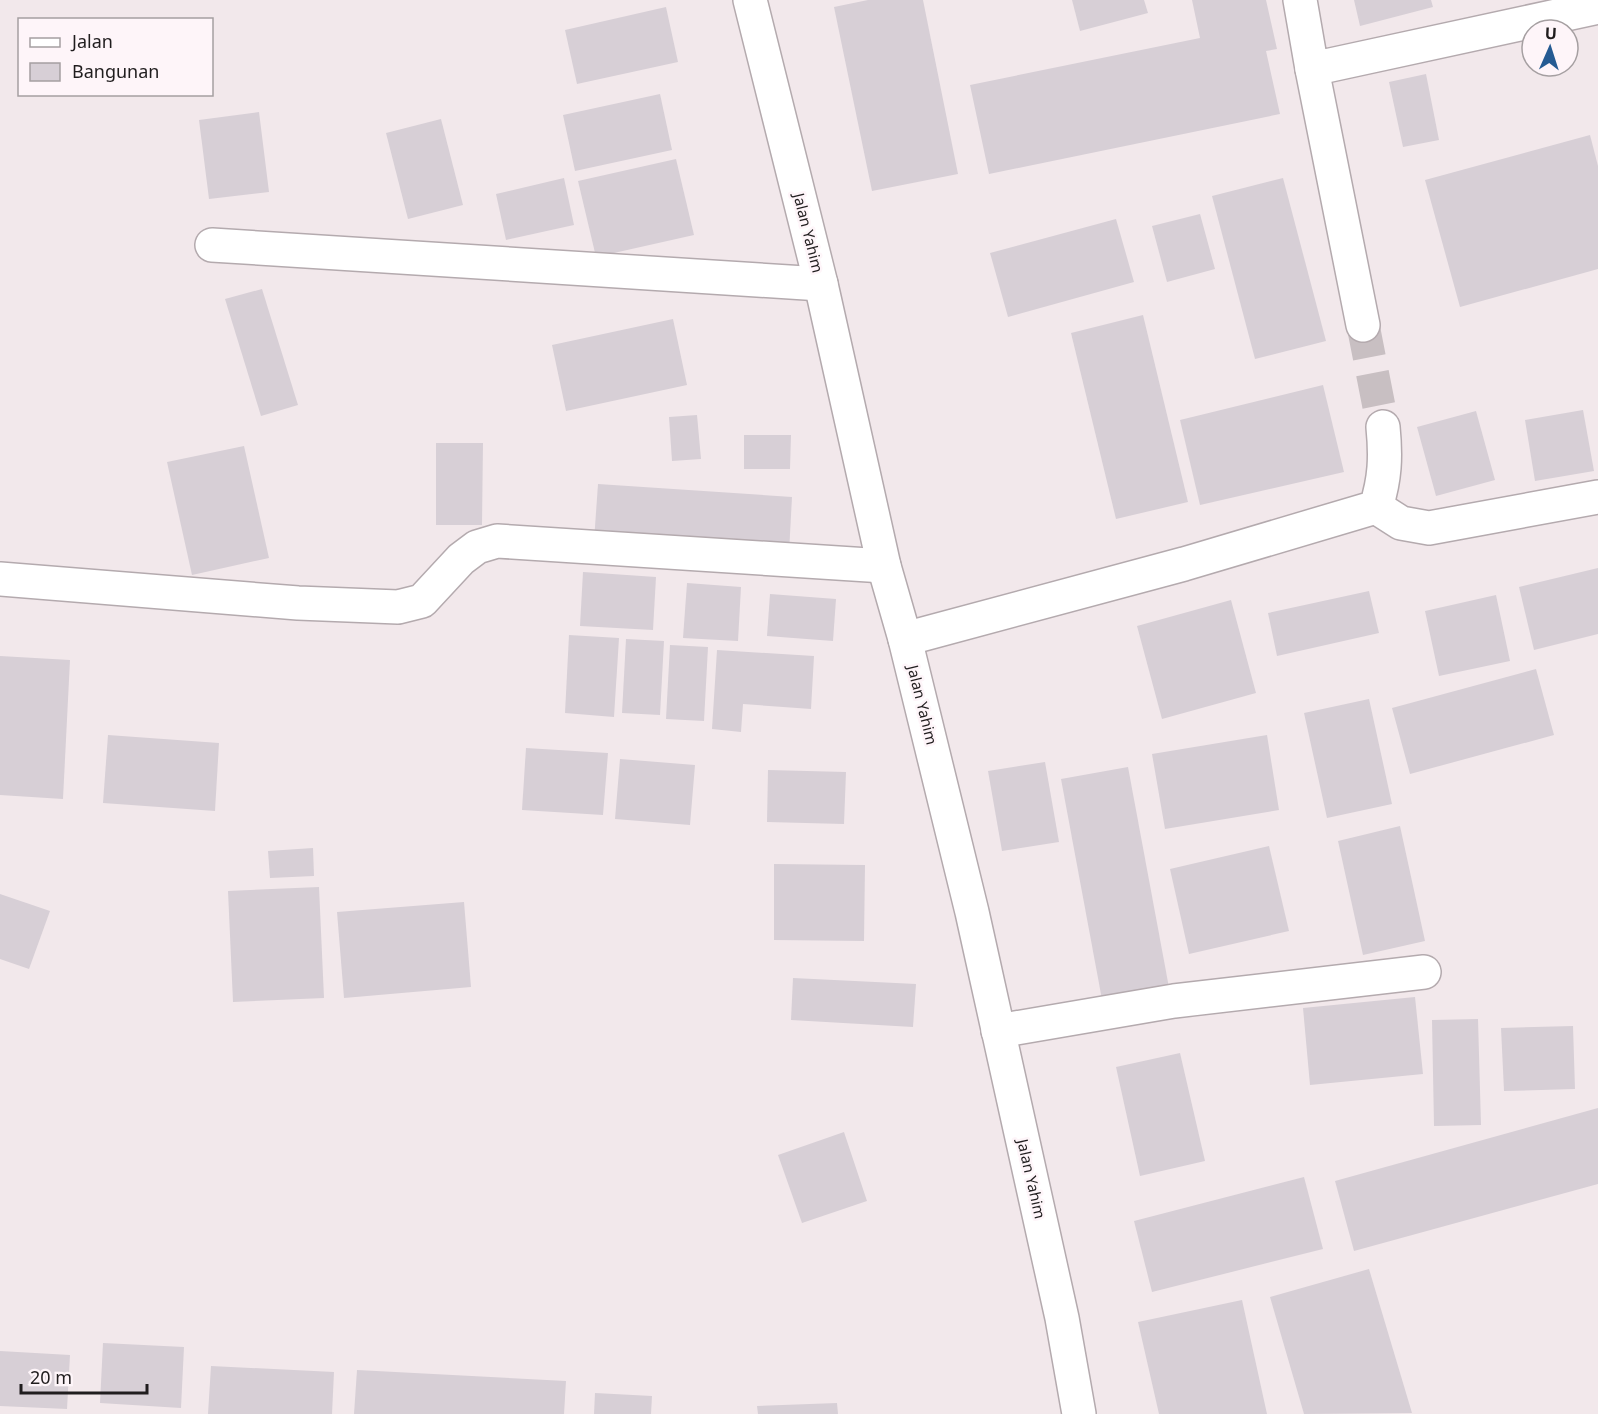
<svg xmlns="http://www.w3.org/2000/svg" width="1598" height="1414" viewBox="0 0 1598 1414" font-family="'Noto Sans',sans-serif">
  <rect width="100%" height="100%" fill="#f2e8eb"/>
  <g fill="#d7cfd6">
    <path d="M 868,0 L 923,0 L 958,174 L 872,191 L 834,7 Z"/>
    <path d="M 1072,0 L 1144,0 L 1148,13 L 1080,31 Z"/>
    <path d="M 1192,0 L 1266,0 L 1277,49 L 1266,51 L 1280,114 L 989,174 L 970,85 L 1200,38 Z"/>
    <path d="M 1354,0 L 1431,0 L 1433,7 L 1360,26 Z"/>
    <path d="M 666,7 L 678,62 L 577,84 L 565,30 Z"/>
    <path d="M 1426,74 L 1439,140 L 1403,147 L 1389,82 Z"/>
    <path d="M 660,94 L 672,150 L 575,171 L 563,115 Z"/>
    <path d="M 259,112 L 269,192 L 209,199 L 199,120 Z"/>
    <path d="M 441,119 L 463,205 L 408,219 L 386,133 Z"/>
    <path d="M 1590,135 L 1598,166 L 1598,269 L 1460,307 L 1425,180 Z"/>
    <path d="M 676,159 L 694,235 L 596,257 L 578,181 Z"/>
    <path d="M 564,178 L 574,225 L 506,240 L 496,194 Z"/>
    <path d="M 1283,178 L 1326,341 L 1255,359 L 1212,196 Z"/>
    <path d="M 1200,214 L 1215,269 L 1167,282 L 1152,226 Z"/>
    <path d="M 1116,219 L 1134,282 L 1008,317 L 990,253 Z"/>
    <path d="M 262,289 L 298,405 L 261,416 L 225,299 Z"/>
    <path d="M 1143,315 L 1188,502 L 1116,519 L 1071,333 Z"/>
    <path d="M 673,319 L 687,385 L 566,411 L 552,345 Z"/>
    <path d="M 1323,385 L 1344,472 L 1200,505 L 1180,420 Z"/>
    <path d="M 1583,410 L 1594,471 L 1535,481 L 1525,420 Z"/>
    <path d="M 1476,411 L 1495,480 L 1436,496 L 1417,427 Z"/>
    <path d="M 697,415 L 701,459 L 672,461 L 669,417 Z"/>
    <path d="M 744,435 L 791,435 L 790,469 L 744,469 Z"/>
    <path d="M 436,443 L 483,443 L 482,525 L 436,525 Z"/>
    <path d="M 244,446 L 269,558 L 192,575 L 167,462 Z"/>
    <path d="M 598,484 L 792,497 L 789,553 L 594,541 Z"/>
    <path d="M 1598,568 L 1598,634 L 1534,650 L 1519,587 Z"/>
    <path d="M 583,572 L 656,577 L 653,630 L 580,626 Z"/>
    <path d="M 687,583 L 741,587 L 738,641 L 683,638 Z"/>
    <path d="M 1369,591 L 1379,633 L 1277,656 L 1268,613 Z"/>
    <path d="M 770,594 L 836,599 L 833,641 L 767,636 Z"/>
    <path d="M 1496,595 L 1510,661 L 1439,676 L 1425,611 Z"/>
    <path d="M 1231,600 L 1256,693 L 1162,719 L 1137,626 Z"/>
    <path d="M 569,635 L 619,638 L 614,717 L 565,713 Z"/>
    <path d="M 626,639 L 664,641 L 660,715 L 622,713 Z"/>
    <path d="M 670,645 L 708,647 L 704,721 L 666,719 Z"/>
    <path d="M 717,650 L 814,656 L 811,709 L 743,704 L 741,732 L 712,729 Z"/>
    <path d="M 0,656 L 70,660 L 63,799 L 0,795 Z"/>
    <path d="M 1536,669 L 1554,735 L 1410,774 L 1392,708 Z"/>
    <path d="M 1369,699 L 1392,804 L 1327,818 L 1304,713 Z"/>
    <path d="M 108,735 L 219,743 L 215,811 L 103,803 Z"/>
    <path d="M 1267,735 L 1279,810 L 1165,829 L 1152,754 Z"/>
    <path d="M 526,748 L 608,753 L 603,815 L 522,810 Z"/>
    <path d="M 620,759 L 695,765 L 690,825 L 615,819 Z"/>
    <path d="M 1045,762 L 1059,842 L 1002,851 L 988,771 Z"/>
    <path d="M 1128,767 L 1170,993 L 1103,1005 L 1061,779 Z"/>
    <path d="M 768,770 L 846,772 L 844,824 L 767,822 Z"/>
    <path d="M 1400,826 L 1425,941 L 1363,955 L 1338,841 Z"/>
    <path d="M 1269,846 L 1289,931 L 1189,954 L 1170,869 Z"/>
    <path d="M 313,848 L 314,876 L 270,878 L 268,851 Z"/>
    <path d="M 774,864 L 865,865 L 864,941 L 774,940 Z"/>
    <path d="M 319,887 L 324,998 L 233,1002 L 228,891 Z"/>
    <path d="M 0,894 L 50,911 L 29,969 L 0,959 Z"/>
    <path d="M 464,902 L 471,987 L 344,998 L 337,912 Z"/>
    <path d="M 793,978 L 916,984 L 913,1027 L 791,1020 Z"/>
    <path d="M 1415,997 L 1423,1074 L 1310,1085 L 1303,1008 Z"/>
    <path d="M 1478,1019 L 1481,1125 L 1434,1126 L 1432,1020 Z"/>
    <path d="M 1573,1026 L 1575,1089 L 1504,1091 L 1501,1028 Z"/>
    <path d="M 1180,1053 L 1205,1161 L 1140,1176 L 1116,1067 Z"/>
    <path d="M 1598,1108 L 1598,1184 L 1354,1251 L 1335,1181 Z"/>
    <path d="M 844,1132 L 867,1201 L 802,1223 L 778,1155 Z"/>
    <path d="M 1304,1177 L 1323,1249 L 1152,1292 L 1134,1221 Z"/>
    <path d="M 1369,1269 L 1412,1413 L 1304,1414 L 1270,1297 Z"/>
    <path d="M 1242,1300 L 1267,1414 L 1159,1414 L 1138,1322 Z"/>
    <path d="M 103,1343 L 184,1347 L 181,1408 L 100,1403 Z"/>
    <path d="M 0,1351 L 70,1355 L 67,1409 L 0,1406 Z"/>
    <path d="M 211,1366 L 334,1372 L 332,1414 L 208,1414 Z"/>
    <path d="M 357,1370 L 566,1381 L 564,1414 L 354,1414 Z"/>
    <path d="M 595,1393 L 652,1396 L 651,1414 L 594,1414 Z"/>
    <path d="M 837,1403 L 838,1414 L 758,1414 L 757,1406 Z"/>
  </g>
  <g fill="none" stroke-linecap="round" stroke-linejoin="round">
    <path stroke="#c8bfc2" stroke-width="33" stroke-dasharray="33 16" stroke-linecap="butt" d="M 1363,325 L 1383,427"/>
    <g stroke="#b4aaae" stroke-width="36">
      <g id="minor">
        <path d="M 1300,0 L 1312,69 L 1598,7"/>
        <path d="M 1312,69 L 1363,325"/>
        <path d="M 212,245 L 821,284"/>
        <path d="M 1376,507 L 1401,523 L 1429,528 L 1598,497"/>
        <path d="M 0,579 L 298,603 L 398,607 L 422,601 L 461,559 L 477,547 L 497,541 L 884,566"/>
        <path d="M 905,639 L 1184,564 L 1376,507 C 1385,479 1386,457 1383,427"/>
        <path d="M 998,1031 L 1174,1001 L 1424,972"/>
      </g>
    </g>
    <g stroke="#b4aaae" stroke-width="36">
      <path id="tertiary" d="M 750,0 L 821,284 L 884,566 L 905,639 L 972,912 L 1062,1318 L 1079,1414"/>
    </g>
    <use href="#minor" stroke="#fff" stroke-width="33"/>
    <use href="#tertiary" stroke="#fff" stroke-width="33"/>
  </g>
  <g text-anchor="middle" stroke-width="5" stroke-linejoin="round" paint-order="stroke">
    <g font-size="15" fill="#201d1e" stroke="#fef5f9">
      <text transform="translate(808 233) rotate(76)" y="5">Jalan Yahim</text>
      <text transform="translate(922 705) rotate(76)" y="5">Jalan Yahim</text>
      <text transform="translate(1031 1179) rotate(77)" y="5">Jalan Yahim</text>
    </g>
  </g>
  <rect x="18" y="18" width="195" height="78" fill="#fef5f9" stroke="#a59fa1" stroke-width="1.5"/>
  <rect x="30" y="38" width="30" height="9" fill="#ffffff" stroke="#a59fa1" stroke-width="1.5"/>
  <text x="72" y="48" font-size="18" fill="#201d1e">Jalan</text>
  <rect x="30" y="63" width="30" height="18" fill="#d7cfd6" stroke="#a59fa1" stroke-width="1.5"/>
  <text x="72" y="78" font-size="18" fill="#201d1e">Bangunan</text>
  <g transform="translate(1550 48) rotate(3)"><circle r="28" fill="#fef5f9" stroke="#a59fa1" stroke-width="1.5"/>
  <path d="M0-4.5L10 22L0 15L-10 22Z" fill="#255b93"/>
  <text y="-9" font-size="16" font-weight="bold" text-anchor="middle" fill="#201d1e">U</text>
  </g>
  <path d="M21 1384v9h126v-9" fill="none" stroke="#201d1e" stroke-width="3"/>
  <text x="30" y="1384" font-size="18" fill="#201d1e" stroke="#fef5f9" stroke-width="4.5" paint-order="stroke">20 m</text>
</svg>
